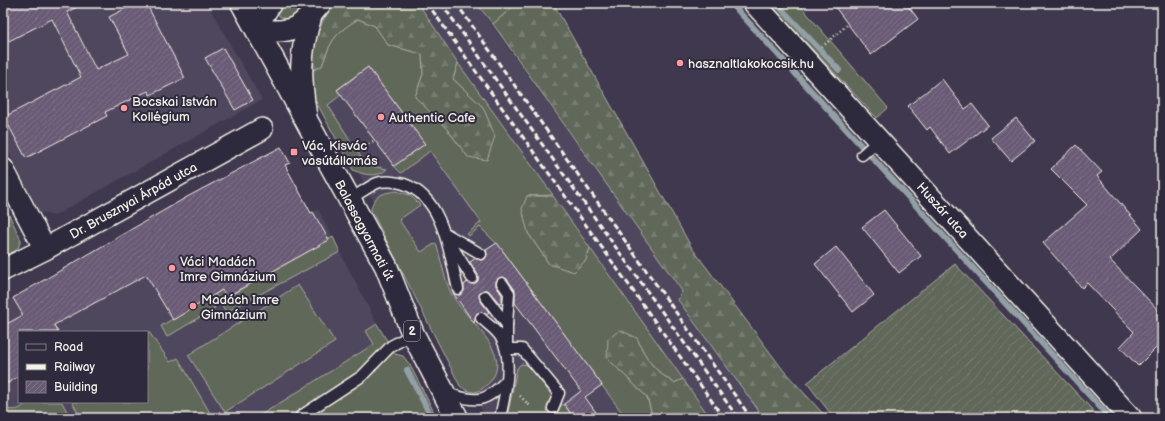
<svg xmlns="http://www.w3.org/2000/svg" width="1165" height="421" viewBox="0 0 1165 421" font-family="'Balsamiq Sans',sans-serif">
  <defs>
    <pattern id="forest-firs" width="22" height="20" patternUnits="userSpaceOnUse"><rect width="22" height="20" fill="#61675a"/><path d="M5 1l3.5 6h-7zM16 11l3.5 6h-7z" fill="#787d72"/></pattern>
    <pattern id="garden-furrows" width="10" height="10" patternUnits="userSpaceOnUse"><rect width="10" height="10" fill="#61675a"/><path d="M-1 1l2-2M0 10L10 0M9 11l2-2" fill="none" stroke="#787d72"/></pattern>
    <pattern id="building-hatch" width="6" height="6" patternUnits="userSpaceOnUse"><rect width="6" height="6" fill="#695a75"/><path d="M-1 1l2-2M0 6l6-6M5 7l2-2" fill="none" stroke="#7f7289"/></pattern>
  </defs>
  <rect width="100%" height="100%" fill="#40384e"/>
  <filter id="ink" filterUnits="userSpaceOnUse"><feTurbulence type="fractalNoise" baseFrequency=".025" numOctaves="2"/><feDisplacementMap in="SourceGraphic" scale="8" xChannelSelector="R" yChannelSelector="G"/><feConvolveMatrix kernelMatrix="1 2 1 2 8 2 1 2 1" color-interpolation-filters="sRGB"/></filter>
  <g filter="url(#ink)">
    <g fill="#4f465d" fill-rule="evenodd">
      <path d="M 3,3 L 207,3 L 262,100 L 54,216 L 39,212 L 3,141 Z"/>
      <path d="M 416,3 L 469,3 L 480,8 L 682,291 L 678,301 L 764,418 L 710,418 Z"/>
      <path d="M 368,67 L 544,306 L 626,418 L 486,418 L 321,100 Z"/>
      <path d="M 318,209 L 377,324 L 366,331 L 374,344 L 256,418 L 3,418 L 3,303 L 13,298 L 311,213 ZM 19,332 L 147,332 L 147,402 L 19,402 Z"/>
    </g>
    <g fill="#61675a" stroke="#aaaca1">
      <path d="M 280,3 L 307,3 L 298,13 L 287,20 L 279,16 L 278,9 Z"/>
      <path d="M 485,3 L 517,3 L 493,24 L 480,8 Z"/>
      <path d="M 769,3 L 798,3 L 888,108 L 877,118 Z"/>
      <path d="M 358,19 L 375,26 L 388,45 L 422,54 L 423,74 L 415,97 L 447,129 L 468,157 L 483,107 L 453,79 L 458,63 L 553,195 L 527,196 L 528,233 L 549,264 L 574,271 L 586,260 L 590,248 L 683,379 L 674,383 C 654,370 646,360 637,338 L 607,358 L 647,397 L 653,418 L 626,418 L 499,246 L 480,227 L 469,236 L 467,234 L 481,222 L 430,151 L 401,173 L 394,166 L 424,144 L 368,67 L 338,89 L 341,95 L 328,105 L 366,165 L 387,169 C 378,178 364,175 353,170 L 314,98 L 311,71 L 322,66 C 331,40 334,34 358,19 Z"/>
      <path d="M 396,191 L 410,195 L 420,205 L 399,220 L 421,252 L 436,243 C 441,259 444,278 451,293 C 465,321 524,358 482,389 C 474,395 467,391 460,386 L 371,210 C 373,195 383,193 396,191 Z"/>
      <path d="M 3,202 L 21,240 L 17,251 L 6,258 L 3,253 Z"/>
      <path d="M 333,237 L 340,252 L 226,312 L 206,280 L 214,275 L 227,297 Z"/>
      <path d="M 298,285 L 335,342 L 225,412 L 188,355 Z"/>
      <path d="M 208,298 L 215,308 L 167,337 L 161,326 Z"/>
      <path d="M 377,324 L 395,354 L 403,356 L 410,365 L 437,418 L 256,418 L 374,344 L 366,331 Z"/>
      <path d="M 149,332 L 170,362 L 178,358 L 213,418 L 81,418 L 72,402 L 147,402 L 147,334 Z"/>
      <path d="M 521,364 L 528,365 L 560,406 L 564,404 L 573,417 L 507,418 L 517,368 Z"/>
      <path d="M 26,402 L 62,402 L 70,418 L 3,418 L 3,408 C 13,411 21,411 26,402 Z"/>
    </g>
    <g fill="url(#forest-firs)" stroke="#aaaca1">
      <path d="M 335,3 L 418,3 L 458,63 L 453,79 L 483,107 L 495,136 L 487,160 L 468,157 L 447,129 L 415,97 L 423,74 L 422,54 L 388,45 L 375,26 L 358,19 C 334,34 331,40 322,66 L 311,71 C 313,46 318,23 335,3 Z"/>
      <path d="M 517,3 L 553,3 L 692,248 L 784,371 L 827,418 L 764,418 L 678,300 L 682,291 L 493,24 Z"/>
      <path d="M 527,196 L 553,196 L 590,248 L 586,260 L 574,272 L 549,264 L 528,233 L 522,209 Z"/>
      <path d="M 620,330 L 637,338 C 646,360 654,370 674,383 L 683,379 L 710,418 L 653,418 L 647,397 L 607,358 L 608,339 Z"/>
    </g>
    <path fill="url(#garden-furrows)" stroke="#aaaca1" d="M 955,264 L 1100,418 L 834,418 L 807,383 Z"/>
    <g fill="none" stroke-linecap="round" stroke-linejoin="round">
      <g stroke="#929fa5" stroke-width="6">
        <path d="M 731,3 L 1110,418"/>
        <path d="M 776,3 L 839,70"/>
        <path d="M 407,370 L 432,418"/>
      </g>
    </g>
    <g fill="url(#building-hatch)" stroke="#f4f1e8">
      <path d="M 3,3 L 85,3 L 67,12 L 96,70 L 129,54 L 109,17 L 136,3 L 146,3 L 185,78 L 150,95 L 148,91 L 105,112 L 107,116 L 26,158 L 4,117 L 81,77 L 52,19 L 3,44 Z"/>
      <path d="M 832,3 L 906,3 L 918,19 L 871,55 Z"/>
      <path d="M 223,48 L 253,100 L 235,110 L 205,58 Z"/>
      <path d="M 368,67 L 425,144 L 394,166 L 337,90 Z"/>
      <path d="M 942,79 L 965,109 L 972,104 L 988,125 L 950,154 L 930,127 L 927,130 L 908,106 Z"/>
      <path d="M 1016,118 L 1035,141 L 1011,161 L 991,138 Z"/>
      <path d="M 1076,145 L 1102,172 L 1097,176 L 1142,229 L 1110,260 L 1162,314 L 1162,342 L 1138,366 L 1120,347 L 1134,332 L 1087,283 L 1082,288 L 1043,243 L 1087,205 L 1051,169 Z"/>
      <path d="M 281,147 L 290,163 L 285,165 L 311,213 L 313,212 L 329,240 L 226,297 L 222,290 L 173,320 L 146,275 L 54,325 L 58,332 L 19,332 L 19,376 L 3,386 L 3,326 L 23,315 L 13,298 L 187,197 Z"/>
      <path d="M 884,210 L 921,256 L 899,273 L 862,227 Z"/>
      <path d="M 497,243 L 602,385 L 585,397 L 600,418 L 574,418 L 564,404 L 581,391 L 515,303 L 515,290 L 507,279 L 501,277 L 496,281 L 496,286 L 502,295 L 502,303 L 500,304 L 488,290 L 484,290 L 479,293 L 480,300 L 489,312 L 486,314 L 482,312 L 477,313 L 474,323 L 453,293 L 460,295 L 464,291 L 464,285 L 467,282 L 473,284 L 478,281 L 478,275 L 470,262 L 476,258 L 481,260 L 485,259 L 487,254 L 486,250 Z"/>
      <path d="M 836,247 L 874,295 L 853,312 L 815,264 Z"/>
    </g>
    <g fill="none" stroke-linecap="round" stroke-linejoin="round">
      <g stroke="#f4f1e8" stroke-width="13">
        <g id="lane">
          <path d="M 862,155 L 879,140"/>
          <path d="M 350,199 C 359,194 368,187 377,183 C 384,180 397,182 404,184 C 444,198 449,253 458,289"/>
          <path d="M 445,233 L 481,254"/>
          <path d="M 450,243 L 472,278"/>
          <path d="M 502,283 L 509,293 L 507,325"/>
          <path d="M 485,296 L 507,325 L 507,349 L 522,349 L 559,393 L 553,408"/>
          <path d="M 481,318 C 487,324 497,330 501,338 C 514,360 505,394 500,418"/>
          <path d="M 446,393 C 477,402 483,404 506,381"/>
          <path d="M 301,416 L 362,376 L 391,346 L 413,334"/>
        </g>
      </g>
      <g stroke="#f4f1e8" stroke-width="24">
        <g id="street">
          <path d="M 271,3 L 261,19 L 257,30 C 292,34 300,29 321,3"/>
          <path d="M 754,3 L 1131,418"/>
          <path d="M 306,117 C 300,78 299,54 311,16"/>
          <path d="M 3,169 L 45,249"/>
          <path d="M 3,270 L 45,249 L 262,129"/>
        </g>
      </g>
      <g stroke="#f4f1e8" stroke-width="25">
        <path id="primary" d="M 242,3 L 386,266 L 413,334 L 457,418"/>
      </g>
      <g stroke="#f4f1e8" stroke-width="2.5" stroke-dasharray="1 3" stroke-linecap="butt">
        <path d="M 822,47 L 847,25"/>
        <path d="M 369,144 L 375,140"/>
        <path d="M 520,396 L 530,406"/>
      </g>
      <use href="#lane" stroke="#2f2a3d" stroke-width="10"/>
      <use href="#street" stroke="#2f2a3d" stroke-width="21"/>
      <use href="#primary" stroke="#2f2a3d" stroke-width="22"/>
      <g stroke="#f4f1e8" stroke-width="3" stroke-dasharray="6 3" stroke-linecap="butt">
        <path d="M 427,3 L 724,418"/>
        <path d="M 441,3 L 738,418"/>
        <path d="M 456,3 L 751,418"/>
      </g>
    </g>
  </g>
  <g fill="#ff9aa2" stroke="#2f2a3d" stroke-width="1.5">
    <circle cx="680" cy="63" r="4"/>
    <circle cx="124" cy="108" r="4"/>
    <circle cx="381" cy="117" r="4"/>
    <rect x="290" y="148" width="8" height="8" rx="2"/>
    <circle cx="172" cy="268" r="4"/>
    <circle cx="193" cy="306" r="4"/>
  </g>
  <g text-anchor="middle" stroke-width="4" stroke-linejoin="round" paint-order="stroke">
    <rect fill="#2f2a3d" stroke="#b9b5b5" stroke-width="1" x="404" y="321" width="16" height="20" rx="3"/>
    <g font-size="12" font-weight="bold" fill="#f4f1e8">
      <text x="412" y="335">2</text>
    </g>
    <g font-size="13" fill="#f4f1e8" stroke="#2f2a3d" text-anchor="start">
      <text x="688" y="68">hasznaltlakokocsik.hu</text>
      <text x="132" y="106">Bocskai István<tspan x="132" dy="15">Kollégium</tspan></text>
      <text x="389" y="122">Authentic Cafe</text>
      <text x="302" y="150">Vác, Kisvác<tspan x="302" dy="15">vasútállomás</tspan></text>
      <text x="180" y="266">Váci Madách<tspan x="180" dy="15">Imre Gimnázium</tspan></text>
      <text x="201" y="304">Madách Imre<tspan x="201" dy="15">Gimnázium</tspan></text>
    </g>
    <g font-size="13" fill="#f4f1e8" stroke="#2f2a3d">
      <text transform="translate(133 200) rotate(-29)" y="5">Dr. Brusznyai Árpád utca</text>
      <text transform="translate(943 210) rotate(48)" y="5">Huszár utca</text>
      <text transform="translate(365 230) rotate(62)" y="5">Balassagyarmati út</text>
    </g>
  </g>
  <rect width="1165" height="421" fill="none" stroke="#2f2a3d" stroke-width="16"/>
  <rect x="8" y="8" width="1149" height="405" fill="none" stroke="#f4f1e8" stroke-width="1.5" filter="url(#ink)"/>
  <rect x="18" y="331" width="130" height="72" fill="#2f2a3d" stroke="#7e7a81"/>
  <rect x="26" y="344" width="20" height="6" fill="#2f2a3d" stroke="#7e7a81"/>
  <text x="54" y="351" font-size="12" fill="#f4f1e8">Road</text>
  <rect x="26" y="364" width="20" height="6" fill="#f4f1e8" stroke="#7e7a81"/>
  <text x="54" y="371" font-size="12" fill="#f4f1e8">Railway</text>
  <rect x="26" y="381" width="20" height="12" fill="url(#building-hatch)" stroke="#7e7a81"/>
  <text x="54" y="391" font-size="12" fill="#f4f1e8">Building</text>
</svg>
